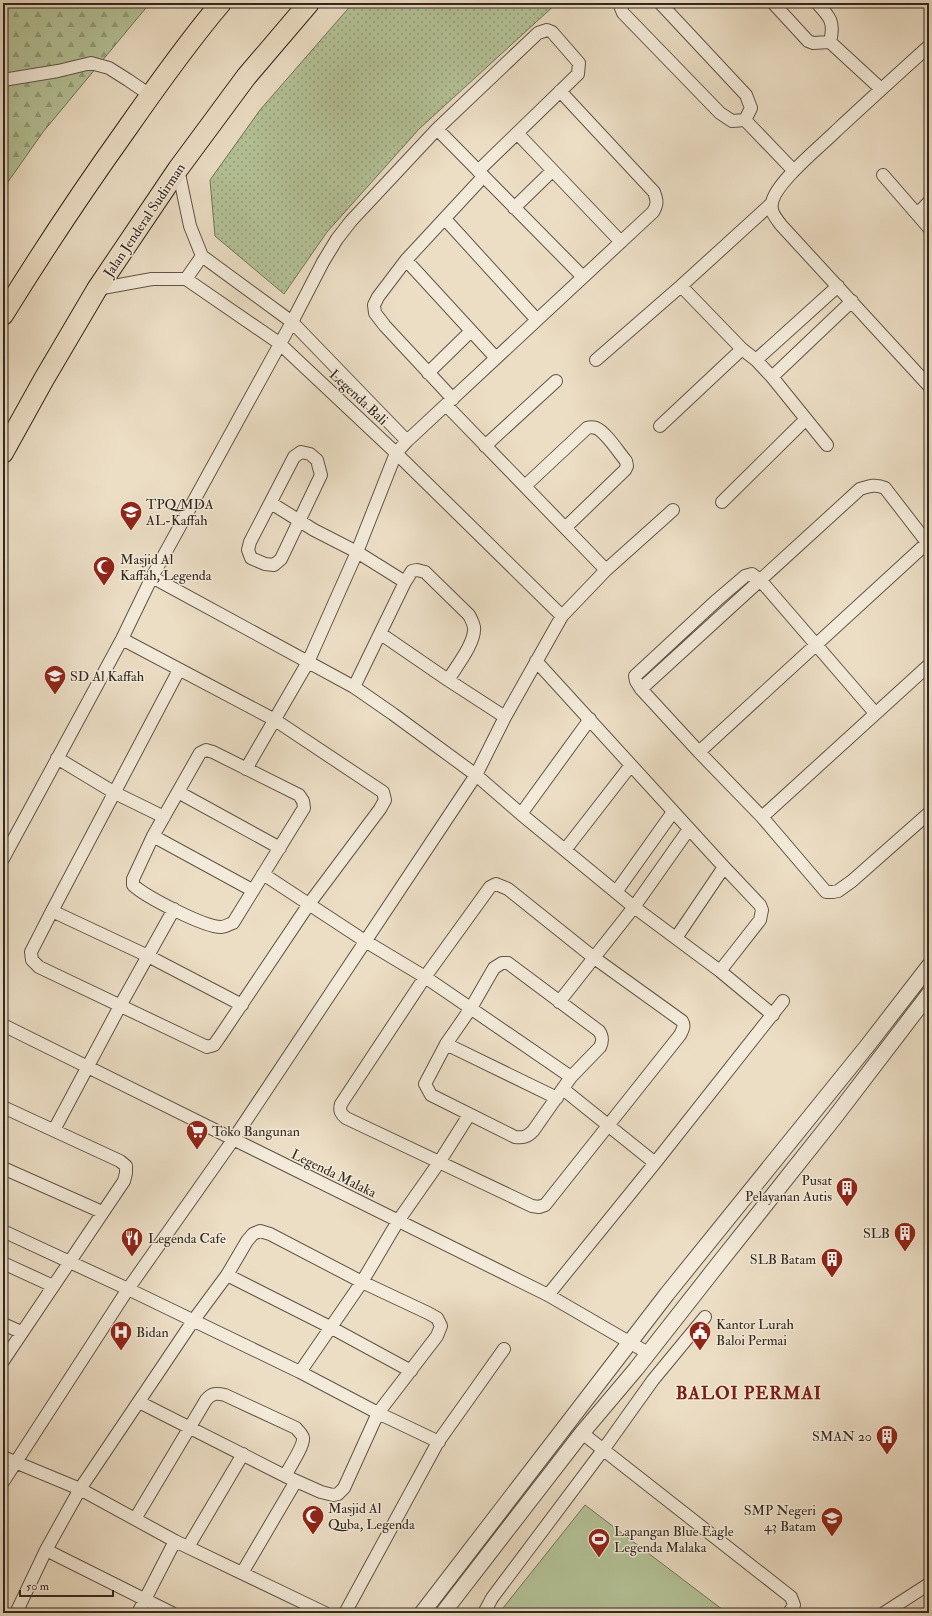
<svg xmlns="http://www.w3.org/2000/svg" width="932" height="1616" font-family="'IM FELL Double Pica',serif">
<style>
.grass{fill:url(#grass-dots);stroke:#73745b}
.forest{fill:url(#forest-firs);stroke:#73745b}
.park{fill:#b4c297;stroke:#73745b}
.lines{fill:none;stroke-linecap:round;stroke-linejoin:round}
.minor-casing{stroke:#605548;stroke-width:14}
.tertiary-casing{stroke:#605548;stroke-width:17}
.trunk-casing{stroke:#32271f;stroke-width:22}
.minor{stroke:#f3ead9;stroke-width:12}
.tertiary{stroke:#f3ead9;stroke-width:15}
.trunk{stroke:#ecdec5;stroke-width:20}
.labels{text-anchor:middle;stroke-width:3;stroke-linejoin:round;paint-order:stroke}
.street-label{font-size:14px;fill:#32271f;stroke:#f3ead9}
.poi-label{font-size:14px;fill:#32271f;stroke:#f3ead9;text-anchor:start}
.district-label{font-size:18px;font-weight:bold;letter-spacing:1px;fill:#7a1f14;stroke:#f3ead9}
</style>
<defs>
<pattern id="grass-dots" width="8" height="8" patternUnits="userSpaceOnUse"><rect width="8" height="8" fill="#b4c297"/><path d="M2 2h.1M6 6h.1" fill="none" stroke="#939e7b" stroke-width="1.8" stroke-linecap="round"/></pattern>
<pattern id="forest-firs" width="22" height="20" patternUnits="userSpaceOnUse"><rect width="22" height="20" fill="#b4c297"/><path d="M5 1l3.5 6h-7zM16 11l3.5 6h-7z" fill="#939e7b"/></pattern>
</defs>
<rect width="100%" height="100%" fill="#ecdec5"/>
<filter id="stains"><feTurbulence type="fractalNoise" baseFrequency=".005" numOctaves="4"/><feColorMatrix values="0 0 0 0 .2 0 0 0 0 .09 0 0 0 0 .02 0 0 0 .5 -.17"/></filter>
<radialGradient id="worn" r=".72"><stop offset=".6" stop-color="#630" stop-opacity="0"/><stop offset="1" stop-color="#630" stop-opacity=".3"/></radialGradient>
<!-- grass -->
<path class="grass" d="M353 3H557L419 129 327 232 284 294 215 236 210 180 260 110Z"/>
<!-- forest -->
<path class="forest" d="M3 3H150L43 132 3 189Z"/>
<!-- park -->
<path class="park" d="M585 1505 727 1613H499Z"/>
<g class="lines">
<!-- minor casing -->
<g class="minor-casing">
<path id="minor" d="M619 3 623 13 720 113 732 121 745 120 794 171
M660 3 746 95 751 108 745 120
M773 3 808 41 813 43 830 42 881 89
M817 3C830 17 835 22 830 42
M929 46C898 74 867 102 836 131 821 146 775 183 772 203 770 212 776 218 781 225L929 386
M3 80 58 71 91 63 109 68 128 80 150 95
M437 129 583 277
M517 133 621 242
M178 169 190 226 202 256 292 322 407 441
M883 175 929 228
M514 208 552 171
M917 214 929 202
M445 219 537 320
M406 260 496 358
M186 279 202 256
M681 286 742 349 756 360 772 377 827 445
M97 289 152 279H186L279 343 396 453 562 616
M596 360 681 286 771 204
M756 360 838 286
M428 373 471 331
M772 377 852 301
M453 399 385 326 375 313 374 305 378 297 406 260 483 177
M446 405 606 570
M660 426 742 349
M485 446 556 381
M301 452 310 454 317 460 321 475 281 559 274 565 265 564 251 558 248 550 250 542 294 457Z
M525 486 587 428C590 427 593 427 596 428 606 432 619 453 626 461L627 466 625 470 566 527
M722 502 806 419
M271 503 314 530 357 552 405 582
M152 577 354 687 393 714 476 775 521 814 634 907 720 971 773 1015
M381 634 448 680 505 717
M122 639 275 720 383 792 385 800 380 809 309 904 221 1035 214 1045 207 1047 39 967 32 960 31 952 52 911 179 670
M536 661 724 867 760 905 762 910 760 920 720 971
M354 687 405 582 412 571 417 570 425 572 469 615C471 619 473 622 474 627 476 642 456 667 448 680
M641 689 860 489C870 486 876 484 885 488L929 545
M875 713 761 581 752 574 745 576 717 600 635 676 636 681 641 689 699 752 762 817 826 892H833L838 891 852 881 929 813
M206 750 213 752 299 795 303 801 304 808 233 923C229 924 225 927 221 927 204 927 146 897 133 885V879L153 836 200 753Z
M699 752 927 543
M57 758 115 793 164 817
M246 769 308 662 357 552 396 453 407 441 653 212C658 204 657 200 654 192L560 91
M178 792 280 848
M521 814 590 719
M762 817 929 665
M153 836 252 890
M565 850 631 765
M3 859 122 639 152 577 292 322 323 262 337 239 351 221 437 129 538 33 547 30 552 32 579 63 578 74 478 171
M263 874 365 941 425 977 571 1077
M496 884 508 889 593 957 682 1021C685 1026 683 1029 680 1035L545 1205 539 1207 532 1206 346 1118C341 1114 339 1111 341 1104L425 977 490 887Z
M616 892 673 812
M52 911 148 956 242 1005
M676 938 724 867
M502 963H508L599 1031C603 1037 603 1041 600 1047L571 1077 533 1131C527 1137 523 1138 515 1137L431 1095 425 1084 446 1044 471 1008 494 968Z
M559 1002 634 907 689 829
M3 1025 548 1295 648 1353
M446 1044 557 1098
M563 1089 655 1163
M3 1107 120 1161 126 1166V1173L124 1181 3 1361
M54 1130 120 1006 174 909
M3 1168 102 1212
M3 1231 128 1289 300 1372 378 1413 439 1442
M3 1263 53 1286
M227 1275 330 1327 411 1371
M548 1295 655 1163 783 1001
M3 1324 21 1332
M300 1372 362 1282 398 1221 440 1161 469 1115
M582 1433 791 1597 794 1605 789 1613
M3 1457 80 1489 175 1541 325 1613
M3 1482 128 1289 233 1140 476 775 505 717 562 616 606 570 673 510
M135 1519 206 1400C212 1393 216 1393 225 1395L296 1428C298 1431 303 1435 303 1438 304 1446 289 1468 285 1476
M188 1547 243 1454
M46 1550 172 1613
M242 1573 296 1481
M16 1613 46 1550 80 1489 193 1321 227 1275 247 1241 253 1234 260 1231 270 1234 362 1282 428 1313 437 1318 441 1326 437 1336 378 1413 344 1488 338 1494 333 1495 321 1492 285 1476 139 1402
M138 1613 175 1541
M345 1613 438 1442 504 1349
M484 1613 492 1598 603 1450 653 1380 705 1317
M884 1613 929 1584"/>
</g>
<!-- tertiary casing -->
<g class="tertiary-casing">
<path id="tertiary" d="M422 1613 667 1294 868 1045 929 966
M443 1613 582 1433 636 1369 712 1272 835 1117 929 994"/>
</g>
<!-- trunk casing -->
<g class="trunk-casing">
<path id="trunk" d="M3 315C42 252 83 190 126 130 156 87 187 43 221 3
M3 453 44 379 97 289 178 169 246 77 309 3"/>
</g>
<!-- minor -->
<use href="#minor" class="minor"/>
<!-- tertiary -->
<use href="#tertiary" class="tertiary"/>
<!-- trunk -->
<use href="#trunk" class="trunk"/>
</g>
<!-- icons -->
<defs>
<g id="school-pin" transform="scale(1.15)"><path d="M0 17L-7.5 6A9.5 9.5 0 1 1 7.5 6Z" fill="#8f2418" stroke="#f3ead9"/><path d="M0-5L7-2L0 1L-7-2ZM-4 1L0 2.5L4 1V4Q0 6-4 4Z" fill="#fff"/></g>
<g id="mosque-pin" transform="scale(1.15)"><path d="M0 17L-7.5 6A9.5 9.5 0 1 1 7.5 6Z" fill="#8f2418" stroke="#f3ead9"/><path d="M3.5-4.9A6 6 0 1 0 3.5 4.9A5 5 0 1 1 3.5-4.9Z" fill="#fff"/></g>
<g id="supermarket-pin" transform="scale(1.15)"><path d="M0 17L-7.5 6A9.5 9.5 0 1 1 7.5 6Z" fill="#8f2418" stroke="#f3ead9"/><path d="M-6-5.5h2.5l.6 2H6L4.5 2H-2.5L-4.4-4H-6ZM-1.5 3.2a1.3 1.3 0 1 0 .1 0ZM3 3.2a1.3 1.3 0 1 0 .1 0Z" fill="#fff"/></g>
<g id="building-pin" transform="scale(1.15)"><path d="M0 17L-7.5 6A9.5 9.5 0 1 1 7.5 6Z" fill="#8f2418" stroke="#f3ead9"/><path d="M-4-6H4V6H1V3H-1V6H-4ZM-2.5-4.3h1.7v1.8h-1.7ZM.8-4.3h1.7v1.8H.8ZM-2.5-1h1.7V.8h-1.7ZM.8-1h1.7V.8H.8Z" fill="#fff"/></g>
<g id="restaurant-pin" transform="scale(1.15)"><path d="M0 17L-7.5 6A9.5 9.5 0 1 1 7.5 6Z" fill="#8f2418" stroke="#f3ead9"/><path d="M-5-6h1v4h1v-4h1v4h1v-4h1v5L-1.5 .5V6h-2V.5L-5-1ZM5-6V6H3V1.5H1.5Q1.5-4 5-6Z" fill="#fff"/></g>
<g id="hospital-pin" transform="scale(1.15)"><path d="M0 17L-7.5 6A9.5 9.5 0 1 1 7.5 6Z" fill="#8f2418" stroke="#f3ead9"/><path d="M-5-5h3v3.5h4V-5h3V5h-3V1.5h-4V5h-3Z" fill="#fff"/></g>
<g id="civic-pin" transform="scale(1.15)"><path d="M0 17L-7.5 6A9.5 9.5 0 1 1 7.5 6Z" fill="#8f2418" stroke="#f3ead9"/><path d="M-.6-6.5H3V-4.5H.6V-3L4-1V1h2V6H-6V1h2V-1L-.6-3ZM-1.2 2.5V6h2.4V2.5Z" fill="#fff"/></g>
<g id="stadium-pin" transform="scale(1.15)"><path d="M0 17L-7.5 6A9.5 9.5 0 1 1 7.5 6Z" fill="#8f2418" stroke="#f3ead9"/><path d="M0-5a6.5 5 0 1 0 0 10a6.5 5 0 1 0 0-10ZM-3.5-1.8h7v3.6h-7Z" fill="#fff"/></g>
</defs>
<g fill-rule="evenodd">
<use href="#school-pin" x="131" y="512"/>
<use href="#mosque-pin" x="104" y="567"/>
<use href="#school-pin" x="55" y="676"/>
<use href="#supermarket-pin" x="197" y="1131"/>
<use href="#building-pin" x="847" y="1188"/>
<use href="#building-pin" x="905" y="1233"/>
<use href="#restaurant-pin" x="132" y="1238"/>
<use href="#building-pin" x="832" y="1259"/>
<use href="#hospital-pin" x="121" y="1332"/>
<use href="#civic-pin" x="700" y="1332"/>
<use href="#building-pin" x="887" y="1436"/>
<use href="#mosque-pin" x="313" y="1516"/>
<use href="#school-pin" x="832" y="1518"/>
<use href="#stadium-pin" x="599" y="1539"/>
</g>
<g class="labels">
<!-- street labels -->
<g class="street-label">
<text transform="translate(144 220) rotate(-56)" y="5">Jalan Jenderal Sudirman</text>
<text transform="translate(359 397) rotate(43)" y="5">Legenda Bali</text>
<text transform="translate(334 1173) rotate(26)" y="5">Legenda Malaka</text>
</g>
<!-- poi labels -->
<g class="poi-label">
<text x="146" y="509">TPQ/MDA<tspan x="146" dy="16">AL-Kaffah</tspan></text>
<text x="120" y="564">Masjid Al<tspan x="120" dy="16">Kaffah, Legenda</tspan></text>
<text x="70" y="681">SD Al Kaffah</text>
<text x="212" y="1136">Toko Bangunan</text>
<text x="832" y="1185" text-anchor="end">Pusat<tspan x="832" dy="16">Pelayanan Autis</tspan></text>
<text x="890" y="1238" text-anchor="end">SLB</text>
<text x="148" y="1243">Legenda Cafe</text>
<text x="816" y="1264" text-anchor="end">SLB Batam</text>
<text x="716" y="1329">Kantor Lurah<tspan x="716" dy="16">Baloi Permai</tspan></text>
<text x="136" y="1337">Bidan</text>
<text x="872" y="1441" text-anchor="end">SMAN 20</text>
<text x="328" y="1513">Masjid Al<tspan x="328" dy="16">Quba, Legenda</tspan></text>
<text x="816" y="1515" text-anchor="end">SMP Negeri<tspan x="816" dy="16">43 Batam</tspan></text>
<text x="614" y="1536">Lapangan Blue Eagle<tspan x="614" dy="16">Legenda Malaka</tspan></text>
</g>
<!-- district labels -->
<g class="district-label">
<text x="749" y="1399">BALOI PERMAI</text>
</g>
</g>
<!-- margin -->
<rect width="932" height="1616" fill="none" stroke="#ecdec5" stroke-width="16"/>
<rect x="4" y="4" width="924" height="1608" fill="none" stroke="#32271f" stroke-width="2"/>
<rect x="8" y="8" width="916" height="1600" fill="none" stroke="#32271f"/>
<!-- scale -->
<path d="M20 1590v6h93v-6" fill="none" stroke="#32271f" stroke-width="2"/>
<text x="26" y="1590" font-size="12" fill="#32271f" stroke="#f3ead9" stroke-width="3" paint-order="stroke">50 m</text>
<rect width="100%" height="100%" filter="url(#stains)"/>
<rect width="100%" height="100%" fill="url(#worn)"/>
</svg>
